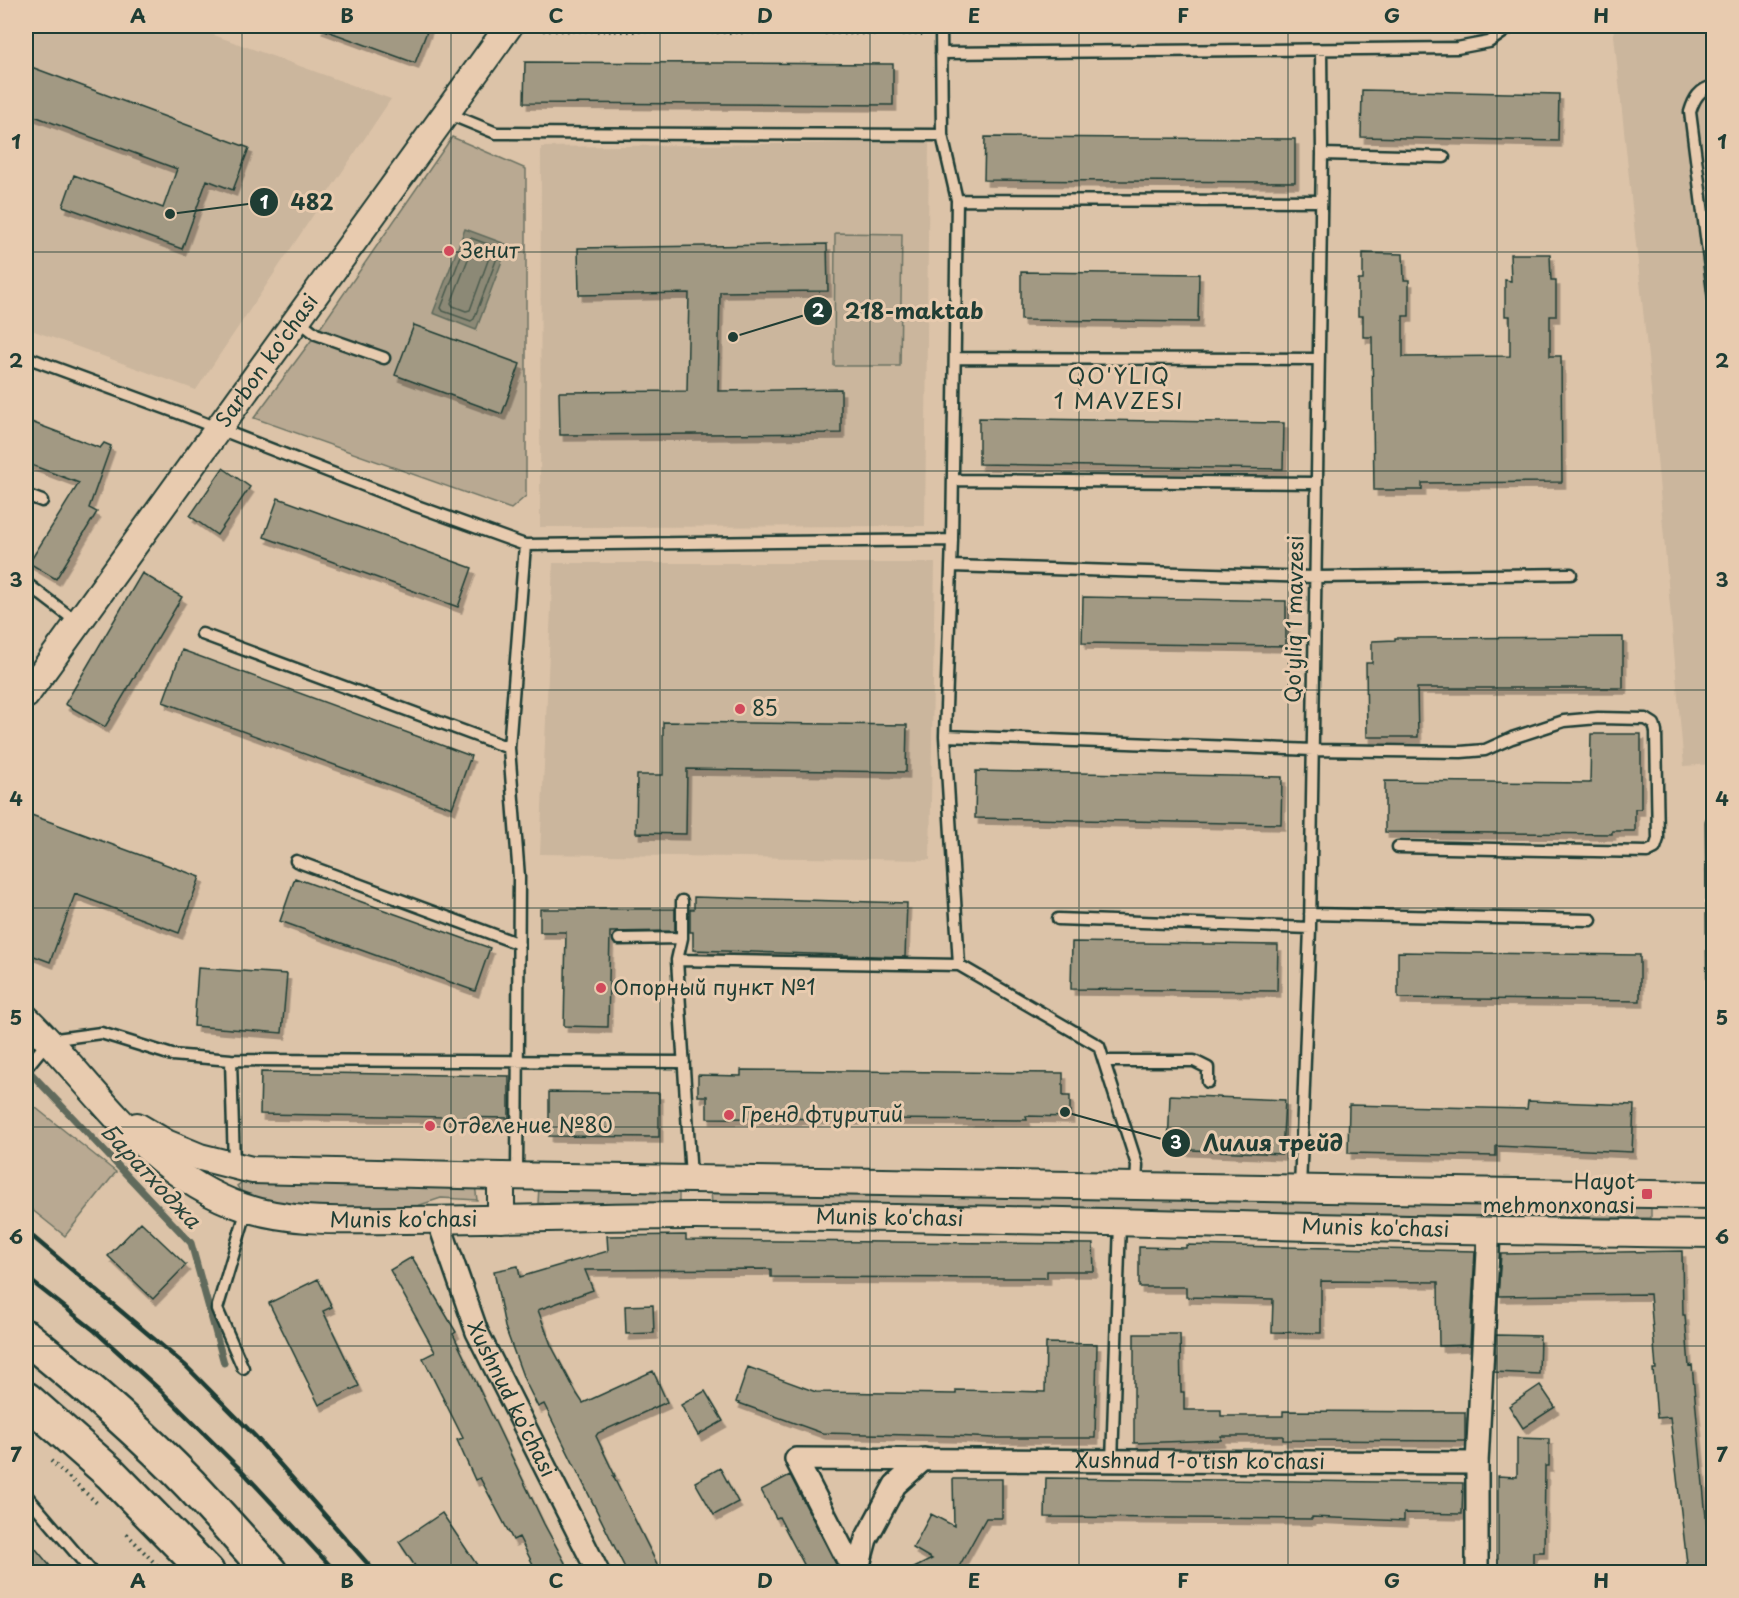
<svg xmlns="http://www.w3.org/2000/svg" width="1739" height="1598" font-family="'Playpen Sans',sans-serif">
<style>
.built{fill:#cbb69d}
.green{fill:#b9a992;stroke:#6c7363;stroke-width:1.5}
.water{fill:#8c8976;stroke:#606b5c;stroke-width:1.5}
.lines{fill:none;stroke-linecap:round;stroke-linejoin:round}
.shore{stroke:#4b5b4e;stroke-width:1.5}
.stream{stroke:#606b5c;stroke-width:7}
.building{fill:#a29983;stroke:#1f3d34;stroke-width:1.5;filter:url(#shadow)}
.service-casing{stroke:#1f3d34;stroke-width:15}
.minor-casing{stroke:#1f3d34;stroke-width:26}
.tertiary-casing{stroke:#1f3d34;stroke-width:30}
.trunk-casing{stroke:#1f3d34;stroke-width:38}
.path{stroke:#1f3d34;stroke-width:4;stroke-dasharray:1.5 4.5;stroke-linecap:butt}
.service{stroke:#e8cbaf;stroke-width:10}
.minor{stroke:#e8cbaf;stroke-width:21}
.tertiary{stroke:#e8cbaf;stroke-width:26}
.trunk{stroke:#e8cbaf;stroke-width:33}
.rail{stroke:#1f3d34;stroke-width:4.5}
.grid{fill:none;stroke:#1f3d34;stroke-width:1.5;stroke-opacity:0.55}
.poi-dot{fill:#d1495b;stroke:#e8cbaf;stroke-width:2}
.labels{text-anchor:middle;stroke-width:6;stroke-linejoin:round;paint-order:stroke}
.poi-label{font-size:21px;fill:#1f3d34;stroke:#e8cbaf;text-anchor:start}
.street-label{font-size:21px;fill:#1f3d34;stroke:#e8cbaf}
.neighbourhood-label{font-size:22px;letter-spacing:1.5px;fill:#1f3d34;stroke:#e8cbaf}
.water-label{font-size:22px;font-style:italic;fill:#2a453b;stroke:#e8cbaf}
.leader{fill:none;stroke:#1f3d34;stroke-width:2}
.callout-dot{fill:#1f3d34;stroke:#e8cbaf;stroke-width:2}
.mark-label{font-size:18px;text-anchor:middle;font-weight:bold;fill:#fff}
.callout-label{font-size:22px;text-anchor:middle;font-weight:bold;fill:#1f3d34;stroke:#e8cbaf;stroke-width:6;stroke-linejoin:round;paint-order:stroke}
.neatline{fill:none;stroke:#1f3d34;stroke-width:2}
.grid-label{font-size:20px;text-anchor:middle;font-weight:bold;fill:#1f3d34}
</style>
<defs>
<filter id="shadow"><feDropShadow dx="3.5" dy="6" stdDeviation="0" flood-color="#0004"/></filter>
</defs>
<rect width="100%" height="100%" fill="#dcc3a8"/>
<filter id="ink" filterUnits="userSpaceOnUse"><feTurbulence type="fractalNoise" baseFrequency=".0167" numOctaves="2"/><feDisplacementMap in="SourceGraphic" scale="12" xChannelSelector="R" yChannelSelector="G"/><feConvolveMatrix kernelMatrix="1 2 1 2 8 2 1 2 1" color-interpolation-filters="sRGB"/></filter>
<g filter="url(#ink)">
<!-- built -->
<path class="built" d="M26 26H189L391 99 196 390 26 328Z
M1613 26H1713V764L1684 766 1649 367Z
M929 142 925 526 540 527 541 147Z
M553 563H935L930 860 540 854Z"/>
<!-- green -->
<path class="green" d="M452 137 526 169V496L511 509 254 418 316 334Z
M835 233 902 234 900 366H834Z
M26 1100 116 1172 65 1236 26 1205Z
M246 1179 475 1185 477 1200 441 1198 411 1208 285 1206 243 1195 237 1186Z
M539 1187 679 1189V1205L538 1203Z
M711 1190 1651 1205V1218L712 1205Z"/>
<!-- water -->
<path class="water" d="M465 229 508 245 476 330 433 313Z"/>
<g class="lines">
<!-- shore -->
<path class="shore" d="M471 238 498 248 500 250 474 319 471 321 443 311 441 308 467 240Z
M475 247 488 252 490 255 470 310 466 311 453 306 451 303 472 249Z"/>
<!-- stream -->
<path class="stream" d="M26 1068 191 1243 224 1363"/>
</g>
<!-- building -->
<path class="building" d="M319 26H429L415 63 319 28Z
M525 62 893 64V105L524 103Z
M26 65 249 148 233 190 207 180 182 249 63 206 74 175 163 208 177 169 26 113Z
M1362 90 1559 94 1558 141 1361 137Z
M985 137 1295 139V182L984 180Z
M827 244 828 291 720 292 718 391 841 389V433L560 435 559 392 687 391 689 293 579 295 578 248Z
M1363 253 1403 254 1404 280H1409V316H1403V357L1510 356V316H1505V280L1511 281 1510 254H1550L1551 280H1556V316H1550V356H1561L1562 482 1422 483V490H1374L1372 337H1363V316H1358V280H1363Z
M1021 272 1199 274 1198 322 1021 320Z
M414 325 520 364 502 414 395 375Z
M979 418 1284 423 1283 469 979 464Z
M26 420 100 448 104 443 111 446 89 508 97 512 56 579 29 563 79 483 26 463Z
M223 468 250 487 217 535 190 516Z
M278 498 472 568 458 607 264 537Z
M142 573 182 597 105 727 65 704Z
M1083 597 1286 601V646L1082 643Z
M1623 637V688H1417L1418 737H1367L1366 663H1372V641L1395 640V638Z
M182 650 471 756 452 808 163 702Z
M663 722 907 725 906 772 687 769 686 834 636 833 637 775H663Z
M1591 734H1641V809H1635V831H1612V834L1385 832V781L1590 783Z
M976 771 1282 777 1281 824 975 818Z
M26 813 200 877 179 933 75 894 50 962 26 953Z
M295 878 490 948 475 991 280 921Z
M694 897 907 903 905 957 693 950V932H690V909H694Z
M540 909H675V931L610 932 608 1027 564 1026 566 932H540Z
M1072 942 1278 945 1277 991 1071 989Z
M1398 952 1640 955V1001L1398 998Z
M198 968 287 974 282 1033 194 1026Z
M741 1070 1063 1073V1096H1070V1117L1026 1116 1027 1120 707 1118V1096H698V1075L741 1076Z
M261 1072 509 1076V1118L260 1114Z
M549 1092 659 1093V1137L549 1136Z
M1170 1095 1285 1100 1282 1154 1168 1149Z
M1528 1101 1634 1105 1632 1152 1496 1146V1156L1348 1153 1349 1105 1527 1109Z
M141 1222 186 1265 153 1299 108 1256Z
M686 1235V1240L1093 1244 1094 1271H1047V1278H1002L771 1277V1269L585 1270 593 1290 538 1310 551 1345 577 1394 583 1403 653 1371 667 1402 598 1433 596 1436 615 1476H613L661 1572H627L544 1404 538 1407 524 1379 505 1327 494 1271 518 1266 520 1277 608 1251 607 1236Z
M1186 1245 1475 1251 1470 1345 1439 1346 1438 1282 1321 1281V1333L1272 1332 1273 1299 1186 1297V1287H1139V1247L1186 1248Z
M1682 1251 1683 1315H1685L1689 1366 1692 1365 1711 1572H1688L1670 1417 1657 1418 1653 1369H1656L1650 1294 1498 1296 1501 1254Z
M412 1257 456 1332 453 1334 544 1524 570 1572H537L519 1537 513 1540 480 1478 475 1480 457 1440 463 1438 423 1358 435 1352 390 1270Z
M318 1279 332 1307 323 1311 359 1386 319 1405 269 1303Z
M653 1305 654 1333 626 1334 625 1306Z
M1134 1334H1180L1181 1392H1184V1410H1221V1416H1283V1411L1465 1412V1441L1283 1440V1436H1221V1440L1134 1443Z
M1496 1335 1540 1336 1539 1374 1494 1372Z
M1046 1343 1097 1344 1095 1438H993L954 1436 822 1433 736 1402 748 1367 816 1392 956 1394V1390L1045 1392Z
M1540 1385 1555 1407 1523 1428 1509 1406Z
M705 1391 723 1421 698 1435 681 1405Z
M1517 1438 1549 1439V1466H1545L1544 1552H1533V1572H1498V1476L1517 1477Z
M720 1468 738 1502 714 1515 695 1482Z
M790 1475 840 1572H808L779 1517 776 1518 761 1490Z
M1046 1478 1463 1483 1462 1514 1404 1513V1521L1312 1517V1519L1045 1517Z
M953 1479H1002V1518H986L956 1572H906L932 1559 913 1548 931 1514 954 1526Z
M442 1513 477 1565 465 1572H419L399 1542Z
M26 1537 55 1572H26Z"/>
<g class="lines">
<!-- service casing -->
<g class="service-casing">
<path id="service" d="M941 26 942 135 957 200 952 540 945 736 959 965
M941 53 1457 48 1489 42 1512 26
M1714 86C1699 89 1694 99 1690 112L1714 299
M447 113 496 133 942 135
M1322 154 1444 157
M957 200 1321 201
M298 320 316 334 384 358
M26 357 181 414 414 505 525 545 952 540
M955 358 1318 359
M953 480 1317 483
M26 495 42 501
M951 566 1315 577 1571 574
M26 583 77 622
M202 634 509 748
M945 736 1313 750 1461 752 1485 750 1512 738 1564 721 1598 718 1646 719 1654 724 1656 732 1658 839 1655 848 1647 852 1398 847
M1714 821 1712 822 1714 1034
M296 861 519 944
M1310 914 1591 920
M1058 919 1310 928
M619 939 682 938
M677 960 682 938V901
M231 1060 234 1165
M1104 1061H1194L1208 1068V1082
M26 1068 49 1040 101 1033 172 1055 231 1060 684 1062
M517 1175 519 877 509 748 525 545
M691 1177 677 960 959 965 1099 1046 1137 1165 1136 1185
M1300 1189 1310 928 1322 154 1321 50
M243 1368 217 1309 247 1209
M1112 1462 1120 1223
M26 1495 92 1572"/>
</g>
<!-- minor casing -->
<g class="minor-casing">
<g id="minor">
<path id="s1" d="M438 1220 477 1332 598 1572"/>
<path id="s2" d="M854 1572 796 1459 1477 1463"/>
<path d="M857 1572 866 1539 895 1485 924 1459"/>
<path d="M1477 1572V1463L1489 1232"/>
</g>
</g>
<!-- tertiary casing -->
<g class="tertiary-casing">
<g id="tertiary">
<path id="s3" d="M26 695 509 26"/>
<path id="s4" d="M26 1018C95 1085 147 1175 243 1207 294 1224 349 1220 402 1220 499 1220 597 1216 694 1216 1034 1217 1374 1231 1714 1234"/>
<path d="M137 1126 166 1143 200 1157 252 1170 501 1176 1714 1195"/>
<path d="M501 1219V1176"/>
</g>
</g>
<!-- trunk casing -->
<g class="trunk-casing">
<path id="trunk" d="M26 1337C83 1383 139 1431 190 1484 217 1513 244 1543 270 1572
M26 1399 110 1473 207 1572"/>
</g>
<!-- path -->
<path class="path" d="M531 30 925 34
M26 1439 34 1446
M51 1461 99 1505
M127 1534 163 1572"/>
<!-- service -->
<use href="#service" class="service"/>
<!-- minor -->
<use href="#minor" class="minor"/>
<!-- tertiary -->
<use href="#tertiary" class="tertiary"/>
<!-- trunk -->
<use href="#trunk" class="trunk"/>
<!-- rail -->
<path class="rail" d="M26 1231 186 1366 255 1436 375 1572
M26 1277 95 1331 161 1391 243 1472 336 1572"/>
</g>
</g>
<!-- grid -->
<path class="grid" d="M242 26V1572M451 26V1572M660 26V1572M870 26V1572M1079 26V1572M1288 26V1572M1497 26V1572M26 252H1714M26 471H1714M26 690H1714M26 908H1714M26 1127H1714M26 1346H1714"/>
<!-- markers -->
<g class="poi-dot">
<circle cx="449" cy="251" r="6"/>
<circle cx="740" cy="709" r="6"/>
<circle cx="601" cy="988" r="6"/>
<circle cx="729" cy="1115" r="6"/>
<circle cx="430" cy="1126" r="6"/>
<rect x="1641" y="1188" width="12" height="12" rx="3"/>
</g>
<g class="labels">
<!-- poi labels -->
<g class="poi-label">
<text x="461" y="258">Зенит</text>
<text x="752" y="716">85</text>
<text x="613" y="995">Опорный пункт №1</text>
<text x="741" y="1122">Гренд фтуритий</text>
<text x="442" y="1133">Отделение №80</text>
<text x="1635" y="1189" text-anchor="end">Hayot<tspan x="1635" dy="24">mehmonxonasi</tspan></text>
</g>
<!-- street labels -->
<g class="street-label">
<text dy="7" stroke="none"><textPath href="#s3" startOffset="412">Sarbon ko'chasi</textPath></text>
<text transform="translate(1295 619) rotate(-89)" y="7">Qo'yliq 1 mavzesi</text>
<text dy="7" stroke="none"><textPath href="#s4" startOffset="453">Munis ko'chasi</textPath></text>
<text dy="7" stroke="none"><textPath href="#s4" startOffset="939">Munis ko'chasi</textPath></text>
<text dy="7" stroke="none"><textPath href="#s4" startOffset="1425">Munis ko'chasi</textPath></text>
<text dy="7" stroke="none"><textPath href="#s1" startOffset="194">Xushnud ko'chasi</textPath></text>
<text dy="7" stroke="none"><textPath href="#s2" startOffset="531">Xushnud 1-o'tish ko'chasi</textPath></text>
</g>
<!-- neighbourhood labels -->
<g class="neighbourhood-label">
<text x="1119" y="384">QO'YLIQ<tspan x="1119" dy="25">1 MAVZESI</tspan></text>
</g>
<!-- water labels -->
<g class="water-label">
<text transform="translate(151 1176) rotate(47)" y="8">Баратходжа</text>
</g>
</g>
<!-- callouts -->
<path class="leader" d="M170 214L264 202M733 337L818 311M1065 1112L1176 1143"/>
<g class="callout-dot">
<circle cx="170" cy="214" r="6"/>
<circle cx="733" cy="337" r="6"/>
<circle cx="1065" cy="1112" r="6"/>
<circle cx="264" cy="202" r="15"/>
<circle cx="818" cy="311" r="15"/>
<circle cx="1176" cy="1143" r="15"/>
</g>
<g class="mark-label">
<text x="264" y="209">1</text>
<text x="818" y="317">2</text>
<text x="1176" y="1149">3</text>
</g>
<g class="callout-label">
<text x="312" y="210">482</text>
<text x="914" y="319">218-maktab</text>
<text x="1273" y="1151">Лилия трейд</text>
</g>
<!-- margin -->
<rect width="1739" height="1598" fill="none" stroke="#e8cbaf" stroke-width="66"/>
<rect x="33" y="33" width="1673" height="1532" class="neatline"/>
<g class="grid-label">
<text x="138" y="23">A</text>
<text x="347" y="23">B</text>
<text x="556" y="23">C</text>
<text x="765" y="23">D</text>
<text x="974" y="23">E</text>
<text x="1183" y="23">F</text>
<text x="1392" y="23">G</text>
<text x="1601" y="23">H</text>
<text x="16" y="149">1</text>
<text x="1722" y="149">1</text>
<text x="16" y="368">2</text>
<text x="1722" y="368">2</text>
<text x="16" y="587">3</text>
<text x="1722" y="587">3</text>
<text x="16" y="806">4</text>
<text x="1722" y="806">4</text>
<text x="16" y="1025">5</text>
<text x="1722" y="1025">5</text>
<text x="16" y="1244">6</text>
<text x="1722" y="1244">6</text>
<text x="16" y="1462">7</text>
<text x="1722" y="1462">7</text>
<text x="138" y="1588">A</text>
<text x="347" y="1588">B</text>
<text x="556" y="1588">C</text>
<text x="765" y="1588">D</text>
<text x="974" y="1588">E</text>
<text x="1183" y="1588">F</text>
<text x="1392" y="1588">G</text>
<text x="1601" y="1588">H</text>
</g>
</svg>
